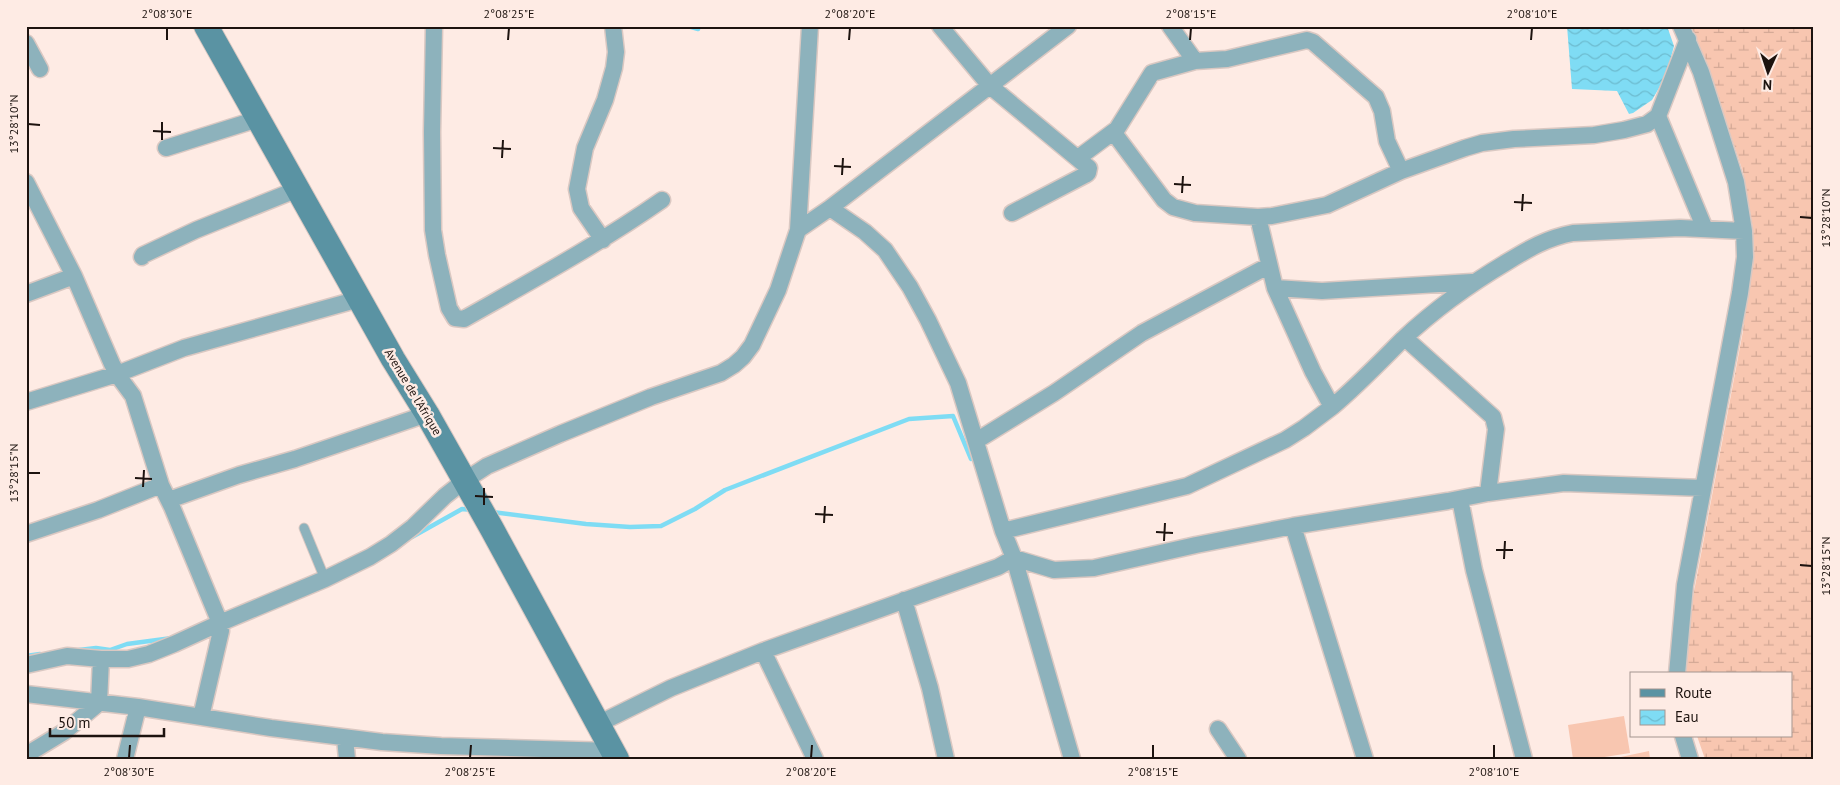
<svg xmlns="http://www.w3.org/2000/svg" width="1840" height="785" font-family="'PT Sans',sans-serif">
<style>
.green{fill:#f8c6b0}
.wetland{fill:url(#wetland-marsh)}
.water{fill:url(#water-waves)}
.lines{fill:none;stroke-linecap:round;stroke-linejoin:round}
.stream{stroke:#7fdcf4;stroke-width:4.5}
.lane-casing{stroke:#dac8c2;stroke-width:11}
.street-casing{stroke:#dac8c2;stroke-width:19}
.secondary-casing{stroke:#dac8c2;stroke-width:26}
.lane{stroke:#8db2bc;stroke-width:9}
.street{stroke:#8db2bc;stroke-width:16}
.secondary{stroke:#5a93a3;stroke-width:24}
.ticks{fill:none;stroke:#1d130f;stroke-width:2}
.labels{text-anchor:middle;stroke-width:5;stroke-linejoin:round;paint-order:stroke}
.street-label{font-size:12px;fill:#1d130f;stroke:#feebe4}
.neatline{fill:none;stroke:#1d130f;stroke-width:2}
.ticks-label{font-size:12px;text-anchor:middle;fill:#1d130f}
</style>
<defs>
<pattern id="wetland-marsh" width="20" height="14" patternUnits="userSpaceOnUse" patternTransform="scale(1.25)"><rect width="20" height="14" fill="#f8c6b0"/><path d="M1 5h8M5 5V1M11 12h8M15 12V8" fill="none" stroke="#d4a996"/></pattern>
<pattern id="water-waves" width="16" height="10" patternUnits="userSpaceOnUse" patternTransform="scale(1.25)"><rect width="16" height="10" fill="#7fdcf4"/><path d="M0 5q4-4 8 0t8 0" fill="none" stroke="#6dbcd0"/></pattern>
</defs>
<rect width="100%" height="100%" fill="#feebe4"/>
<!-- green -->
<path class="green" d="M1624 716 1630 753 1592 759H1573L1568 725Z
M1649 751 1650 759H1616V758Z"/>
<!-- wetland -->
<path class="wetland" d="M1690 26H1814V759H1705L1697 736H1791V674H1684L1686 634 1743 331 1753 229 1743 172 1710 74 1694 43Z"/>
<!-- water -->
<path class="water" d="M1567 26H1667L1674 46 1666 76 1652 100 1633 113 1629 114 1617 91 1572 89Z"/>
<g class="lines">
<!-- stream -->
<path class="stream" d="M688 26 698 29
M619 27 656 26
M492 512 586 524 630 527 661 526 695 509 725 490 909 419 953 416 971 459
M412 537 462 509 472 510
M79 650 96 648 110 650 127 644 172 638
M26 656 40 654"/>
<!-- lane casing -->
<g class="lane-casing">
<path id="lane" d="M304 528 325 579"/>
</g>
<!-- street casing -->
<g class="street-casing">
<path id="street" d="M434 26 432 132 433 230 437 255 449 308 455 318 464 319C531 281 599 244 662 200
M940 26 990 86 1089 168 1088 173 1085 175 1012 213
M26 43 40 69
M1195 61 1227 59 1307 40 1313 42 1376 97 1382 111 1387 141 1401 171
M1658 116 1705 229
M1114 133 1164 200 1173 207 1195 213 1258 217 1272 216 1327 205 1401 171 1465 148 1482 143 1514 139 1594 135 1624 130 1647 124 1658 116 1688 39
M166 148 258 119
M1078 158 1117 129 1152 73 1195 61 1170 26
M26 182 74 276 112 364 119 377 133 396 161 485 172 507 220 623 221 631 201 717
M830 208 865 232 885 250 910 287 928 320 958 383 1003 531 1014 558 1072 759
M798 230 830 208 1068 26
M603 240 581 208 577 189 585 148 605 100 614 68 616 52 613 26
M142 257 143 255 196 230 298 189
M1275 288 1322 291 1472 282
M26 294 74 276
M26 402 117 374 184 348 359 299
M1332 407C1357 386 1380 362 1403 339 1435 309 1470 284 1507 262 1530 248 1547 238 1573 233L1680 228 1744 231
M976 441 1054 393 1142 333 1268 266
M1488 493 1564 483 1703 488
M1460 499 1474 570 1524 759
M169 500 239 475 295 459 427 414
M1293 526 1365 759
M1003 531 1187 486 1285 440 1304 428 1332 407 1313 372 1275 288 1258 217
M26 534 98 510 161 485
M904 600 930 688 946 759
M763 651 815 759
M26 665 67 656 101 659H128L149 654 174 644 220 623 325 579 370 557 391 544 413 527 445 496 464 481 487 466 560 434 651 397 721 373 734 365 743 357 752 345 778 290 798 230 810 26
M1677 674 1685 585 1740 293 1745 257 1744 231 1736 182 1701 72 1681 26
M26 694 138 707 271 728 382 742 441 746 613 751
M598 724 671 688 763 651 998 567 1014 558 1054 570 1094 568 1196 545 1293 526 1448 501 1488 493 1496 429 1493 417 1405 338
M1218 729 1238 759
M1683 736 1690 759
M345 738 347 759
M26 755 64 732 99 703 101 659
M125 759 138 707"/>
</g>
<!-- secondary casing -->
<g class="secondary-casing">
<path id="secondary" d="M206 26 393 359 427 414 492 529 617 759"/>
</g>
<!-- lane -->
<use href="#lane" class="lane"/>
<!-- street -->
<use href="#street" class="street"/>
<!-- secondary -->
<use href="#secondary" class="secondary"/>
</g>
<!-- ticks -->
<path class="ticks" d="M167 40V28M508 40 509 28M849 40 850 28M1190 40 1191 28M1531 40 1532 28M28 124 40 125M153 131 171 132M162 140V122M493 148 511 149M502 158 503 140M834 166 851 167M842 175 843 158M1174 184 1191 185M1182 193 1183 176M1514 202 1532 203M1522 211 1523 194M1800 217 1812 218M28 473H40M135 478 152 479M143 487 144 470M475 496 493 497M484 505V488M815 514 833 515M824 523 825 506M1156 532 1173 533M1164 541 1165 523M1496 550H1513M1504 559 1505 541M1800 565 1812 566M129 758 130 745M470 758 471 745M811 758 812 745M1153 758V745M1494 758V745"/>
<g class="labels">
<!-- street labels -->
<g class="street-label">
<text transform="translate(413 392) rotate(59)" y="4">Avenue de l'Afrique</text>
</g>
</g>
<!-- border -->
<rect width="1840" height="785" fill="none" stroke="#feebe4" stroke-width="55"/>
<!-- legend -->
<rect x="1630" y="672" width="162" height="65" fill="#feebe4" stroke="#a4958f"/>
<rect x="1640" y="689" width="25" height="8" fill="#5a93a3" stroke="#a4958f"/>
<text x="1675" y="698" font-size="15" fill="#1d130f">Route</text>
<rect x="1640" y="710" width="25" height="15" fill="url(#water-waves)" stroke="#a4958f"/>
<text x="1675" y="722" font-size="15" fill="#1d130f">Eau</text>
<!-- north arrow -->
<g transform="translate(1768 72) rotate(183)" stroke="#feebe4" stroke-width="4" paint-order="stroke">
<path d="M0-4L9 19L0 12L-9 19Z" fill="#1d130f"/>
<text y="-8" font-size="14" font-weight="bold" text-anchor="middle" fill="#1d130f">N</text>
</g>
<!-- scale -->
<path d="M50 728v8h114v-8" fill="none" stroke="#1d130f" stroke-width="2.5"/>
<text x="58" y="728" font-size="15" fill="#1d130f" stroke="#feebe4" stroke-width="4" paint-order="stroke">50 m</text>
<rect x="28" y="28" width="1784" height="730" class="neatline"/>
<g class="ticks-label">
<text x="167" y="18">2°08'30"E</text>
<text x="509" y="18">2°08'25"E</text>
<text x="850" y="18">2°08'20"E</text>
<text x="1191" y="18">2°08'15"E</text>
<text x="1532" y="18">2°08'10"E</text>
<text transform="translate(14 124) rotate(-90)" y="4">13°28'10"N</text>
<text transform="translate(1826 218) rotate(-90)" y="4">13°28'10"N</text>
<text transform="translate(14 473) rotate(-90)" y="4">13°28'15"N</text>
<text transform="translate(1826 566) rotate(-90)" y="4">13°28'15"N</text>
<text x="129" y="776">2°08'30"E</text>
<text x="470" y="776">2°08'25"E</text>
<text x="811" y="776">2°08'20"E</text>
<text x="1153" y="776">2°08'15"E</text>
<text x="1494" y="776">2°08'10"E</text>
</g>
</svg>
